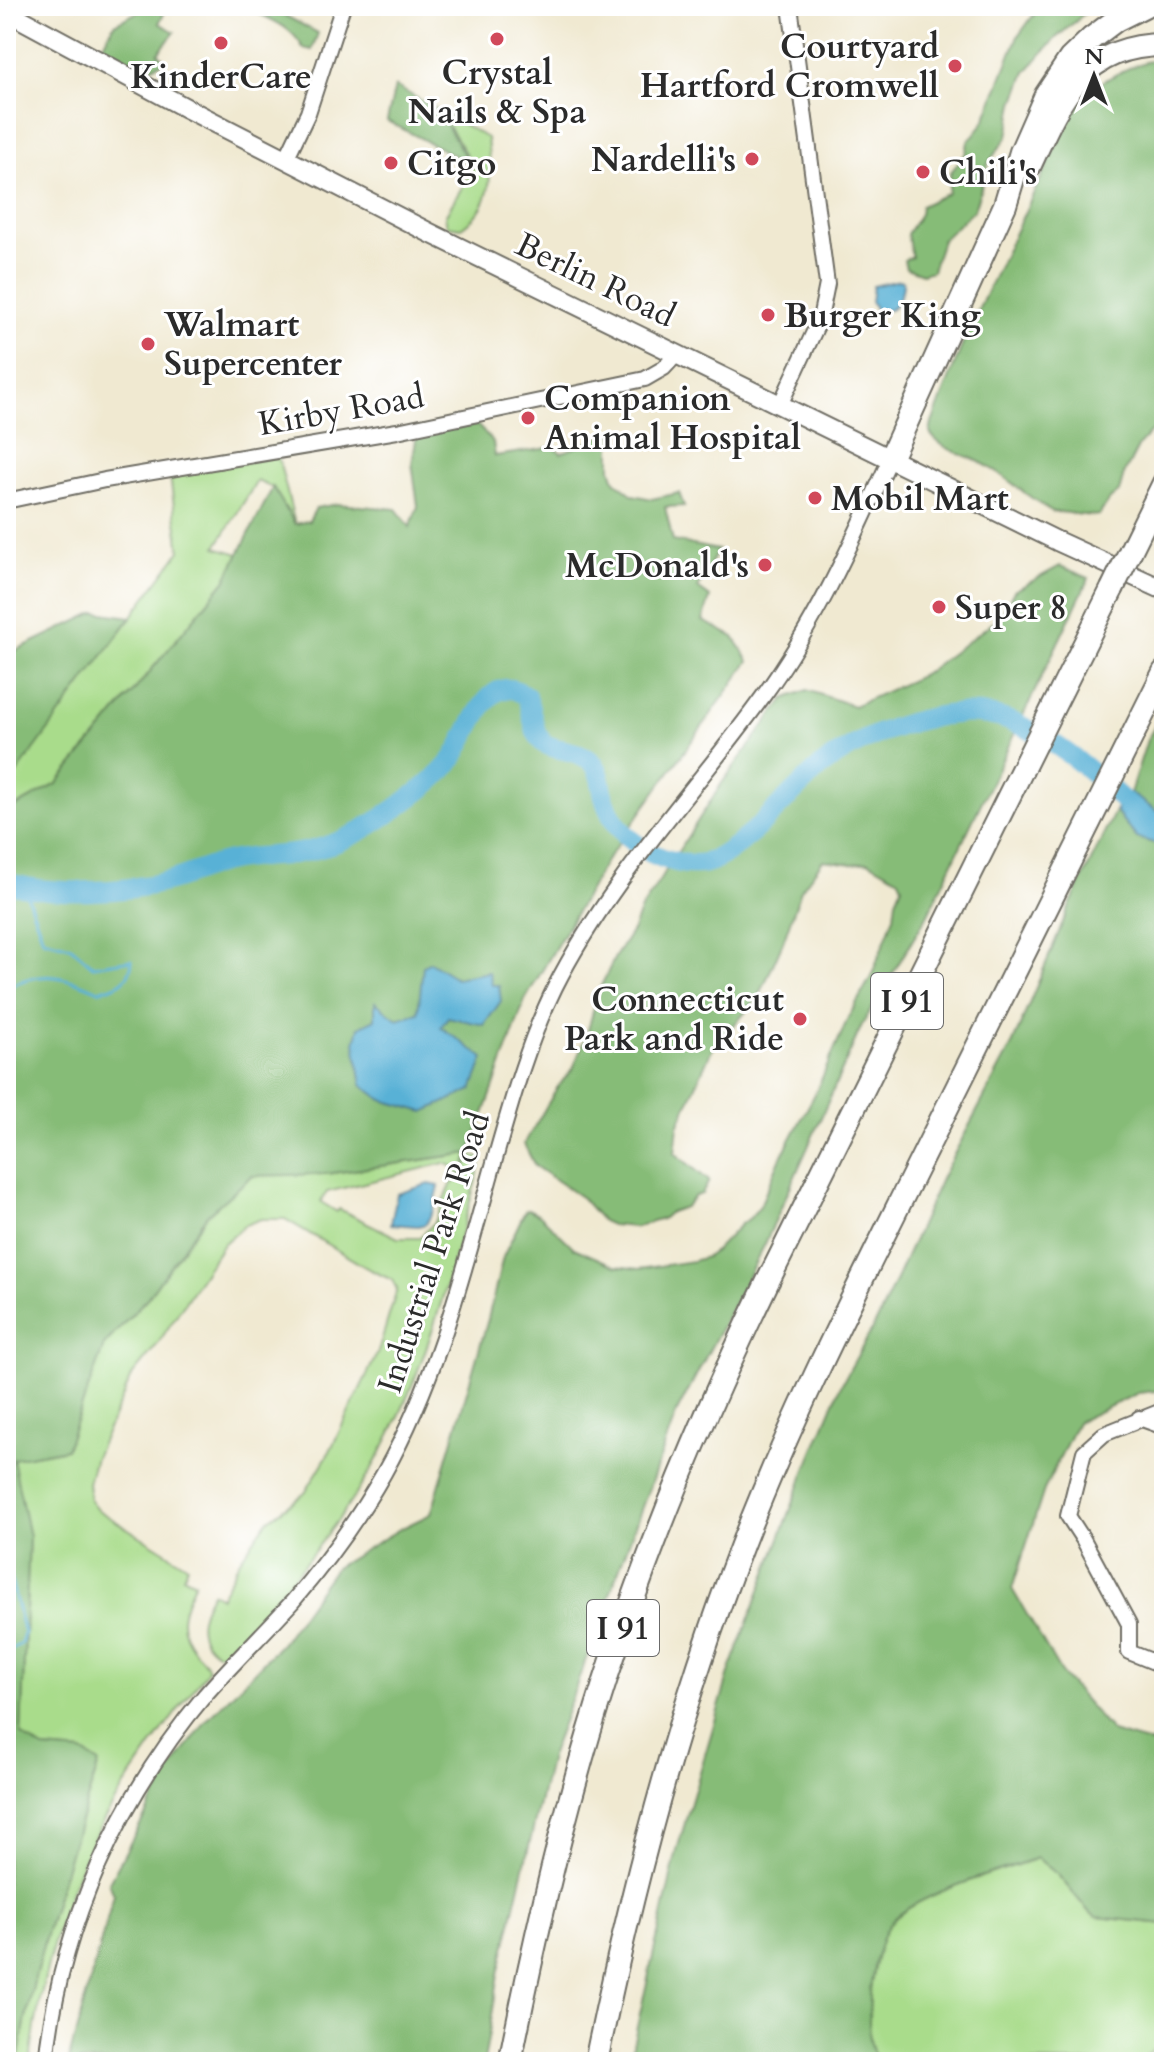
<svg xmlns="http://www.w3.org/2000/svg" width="1170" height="2068" font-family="Cardo,serif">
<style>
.green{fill:#a9dc8b;stroke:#6a845b;stroke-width:2}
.forest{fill:#86bc77;stroke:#587451;stroke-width:2}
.water{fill:#59b1d6;stroke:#426e80;stroke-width:2}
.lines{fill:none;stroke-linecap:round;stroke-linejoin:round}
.stream{stroke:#59b1d6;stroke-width:3}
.river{stroke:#59b1d6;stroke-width:20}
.minor-casing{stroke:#706e65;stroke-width:18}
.major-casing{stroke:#706e65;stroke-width:22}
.highway-casing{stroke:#706e65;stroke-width:26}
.minor{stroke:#fff;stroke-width:14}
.major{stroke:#fff;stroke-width:18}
.highway{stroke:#fff;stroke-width:22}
.highway-bridge-casing{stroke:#706e65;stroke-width:26;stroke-linecap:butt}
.highway-bridge{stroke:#fff;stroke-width:22}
.poi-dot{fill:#d1495b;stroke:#fff;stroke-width:3}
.labels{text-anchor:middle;stroke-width:6;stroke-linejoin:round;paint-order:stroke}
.shield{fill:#fff;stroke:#6b6b6b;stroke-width:2}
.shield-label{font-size:32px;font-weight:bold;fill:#2b2b2b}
.poi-label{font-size:34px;font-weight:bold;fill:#2b2b2b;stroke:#fff;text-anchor:start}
.street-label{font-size:34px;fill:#2b2b2b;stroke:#fff}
</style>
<rect width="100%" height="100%" fill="#fff"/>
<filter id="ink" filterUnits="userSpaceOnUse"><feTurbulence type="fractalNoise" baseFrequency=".0125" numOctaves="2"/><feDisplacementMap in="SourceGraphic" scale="16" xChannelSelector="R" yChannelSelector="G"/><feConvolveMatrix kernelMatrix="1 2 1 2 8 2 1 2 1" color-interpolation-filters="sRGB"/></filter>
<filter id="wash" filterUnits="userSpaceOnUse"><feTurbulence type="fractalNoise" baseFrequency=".006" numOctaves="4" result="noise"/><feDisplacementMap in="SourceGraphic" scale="32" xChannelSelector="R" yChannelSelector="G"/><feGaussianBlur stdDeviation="1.8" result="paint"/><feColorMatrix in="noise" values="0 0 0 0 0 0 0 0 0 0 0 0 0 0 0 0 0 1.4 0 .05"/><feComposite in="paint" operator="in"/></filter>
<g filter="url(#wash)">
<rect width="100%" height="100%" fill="#f0e9d1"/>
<!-- green -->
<path class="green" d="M438 110 487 138C491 176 496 204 461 228L447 226 445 216 474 167Z
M278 456 295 524 273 488 257 481 216 547 239 554 225 581 57 784 6 812V778L17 772 180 551 170 476Z
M470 1153 460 1176 452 1166 445 1163 327 1192 321 1202 337 1212 339 1209 398 1238H419L435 1222 452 1183 459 1180 472 1155 482 1159C452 1264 427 1375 371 1470 329 1540 281 1592 227 1652L217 1653C192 1636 199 1614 212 1592L221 1597 238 1563 268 1520 305 1493 330 1451 378 1352 397 1289 392 1280 367 1268 285 1219H261L245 1225 223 1244 157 1345 133 1374 95 1457 88 1483 90 1500 98 1510 188 1566 183 1576 195 1582C183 1606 174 1626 193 1649 199 1657 206 1660 208 1670 172 1718 136 1764 106 1816 64 1888 40 1980 30 2062H18C34 1960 67 1861 99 1763L82 1752 43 1749 21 1735 29 1537 12 1459 66 1449 104 1345 148 1297 207 1215 252 1175 326 1174Z
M1038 1858 1058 1875 1089 1912 1097 1917 1164 1924V2041L1138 2062H878C865 2043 869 2017 870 1996 870 1980 879 1938 888 1925 910 1895 1001 1871 1038 1858Z"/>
<!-- forest -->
<path class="forest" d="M138 6H168L159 23 175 32 158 53 166 61 148 69 102 46 114 24 138 12Z
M242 6H267L318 33 312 50 303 48C291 24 265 18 242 6Z
M1040 6H1093L1055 39 1026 72 1014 103 1008 136 989 162 974 210 942 240 932 271 922 274 906 268 904 260 912 257 907 234 920 214 921 206 948 193 951 172 966 153 968 142 984 122 1017 38Z
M1164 59V409L1152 431 1139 445 1124 474 1119 492 1110 499 1099 515C1083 518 1069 511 1053 512 1026 497 1002 471 973 459 958 453 939 447 930 433L932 423 965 338 1075 106C1091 84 1137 60 1164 59Z
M395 86 438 110 469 163 387 121Z
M477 425 493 442 495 456 555 447 561 453 611 433V468L615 481 633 495 652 499 679 493 684 506 665 507 673 541 718 550 698 588 710 597 703 621 734 637 749 661 606 861 525 1000 470 1153 326 1174 252 1176 207 1215 148 1297 104 1345 66 1449 13 1459 29 1537 21 1735 43 1749 82 1752 99 1763C67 1861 34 1960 18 2062H6V812L57 784 225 581 273 487 295 524 309 521 316 508 337 504 396 509 410 527 418 506 412 463 417 434Z
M1060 566 1089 578 927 916 862 1025 764 1246 677 1412 550 1757 499 1974 484 2062H68L114 1894 109 1882 167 1775 206 1721 281 1644 335 1568 400 1529 431 1514 488 1319 503 1257 525 1211 528 1209 540 1215 574 1248 615 1266 639 1269 693 1261 706 1257 716 1250 741 1224 750 1218 760 1206 780 1159 816 1092 848 1018 871 977 894 916 896 900 902 886 899 879 869 862 852 864 823 860 801 890 783 942 759 997 711 1051 678 1126 675 1153 709 1181 702 1194 695 1196 685 1207 670 1212 662 1219 635 1227 611 1225 602 1221 582 1198 535 1166 524 1144 559 1085 573 1069 588 1030 599 990 615 957 633 929 640 911 722 783 784 699 807 690 854 706 923 675 1000 617 1014 591Z
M96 612 131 617 17 773 6 778V655Z
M1164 711V816L1130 793 1147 740Z
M1115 811 1137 838 1164 846V1390L1138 1393 1077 1422 1044 1490 1012 1589 1061 1673 1112 1732 1164 1747V1924L1097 1917 1089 1912 1058 1875 1037 1858C1001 1871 910 1895 888 1926 879 1939 870 1980 870 1996 869 2018 866 2043 878 2062H629L677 1850 730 1670 806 1469 840 1387 880 1315 941 1179 1013 1043 1071 903Z"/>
<!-- water -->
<path class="water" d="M899 280 903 281C904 291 898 303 890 310H876L871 302 873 286Z
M1130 793 1164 816V846L1137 838 1115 811Z
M430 962 456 978 489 972 492 985H499L501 1001 484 1025 448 1017 441 1027 484 1058 472 1090 424 1112 382 1100 362 1085 355 1043 359 1027 375 1019V1002L397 1019 418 1013 423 966Z
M429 1184 439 1186 433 1211 426 1224 418 1226 391 1224 397 1194Z"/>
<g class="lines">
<!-- stream -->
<path class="stream" d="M6 988C41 969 65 976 99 991 118 986 131 981 132 960L93 966 70 946 43 939 24 887
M6 1561 24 1633 21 1644 6 1652"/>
<!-- river -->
<path class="river" d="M6 882C50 896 124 893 169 881 189 876 207 866 226 862 248 856 271 857 293 854 336 848 367 829 402 804 420 791 438 778 452 760 469 739 487 664 527 697L536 732 543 743C558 752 579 749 593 763 601 772 601 785 604 797 614 832 641 854 676 862 688 865 701 865 712 861 745 847 791 791 822 766 869 731 953 699 1010 721 1070 744 1117 796 1164 838"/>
</g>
</g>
<g filter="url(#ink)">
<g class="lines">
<!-- minor casing -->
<g class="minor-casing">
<path id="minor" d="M286 159 308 113 343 6
M780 405 820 319 827 284 790 6
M6 501 105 480 397 431 645 379 664 368 677 354
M1164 1410 1104 1434 1084 1452 1068 1516 1083 1539 1129 1624V1652L1164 1666
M1139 1418 1164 1427
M46 2062C60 1926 118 1799 205 1695 233 1663 264 1633 293 1601 327 1561 358 1519 384 1473 440 1373 466 1262 497 1152 513 1096 529 1040 555 987 609 880 695 791 764 695 817 622 853 540 890 459"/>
</g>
<!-- major casing -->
<g class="major-casing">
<path id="major" d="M6 11 186 108 430 233 1057 541 1164 590"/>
</g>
<!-- highway casing -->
<g class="highway-casing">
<path id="highway" d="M1029 167C1059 102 1080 45 1164 45
M890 459 1005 205 1021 152 1046 95 1070 59 1092 38 1116 20 1144 6
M1130 552 1164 483
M510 2062C532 1951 557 1841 589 1733 635 1578 697 1428 767 1283L1112 589
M596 2062C632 1886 677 1713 742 1545 793 1413 858 1287 921 1160 1002 998 1083 835 1164 672"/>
</g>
<!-- minor -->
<use href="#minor" class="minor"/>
<!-- major -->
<use href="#major" class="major"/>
<!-- highway -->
<use href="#highway" class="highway"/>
<!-- highway-bridge casing -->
<g class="highway-bridge-casing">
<path id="highway-bridge" d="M1112 589 1130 552"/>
</g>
<!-- highway-bridge -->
<use href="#highway-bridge" class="highway-bridge"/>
</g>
</g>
<!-- markers -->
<g class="poi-dot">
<circle cx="497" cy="39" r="8"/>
<circle cx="221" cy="43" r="8"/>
<circle cx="955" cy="66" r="8"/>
<circle cx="752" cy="159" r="8"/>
<circle cx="391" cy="163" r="8"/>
<circle cx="923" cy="172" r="8"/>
<circle cx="768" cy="315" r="8"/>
<circle cx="148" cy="344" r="8"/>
<circle cx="528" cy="418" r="8"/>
<circle cx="815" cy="498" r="8"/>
<circle cx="765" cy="565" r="8"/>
<circle cx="939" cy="607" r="8"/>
<circle cx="800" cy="1019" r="8"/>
</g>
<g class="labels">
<!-- shield labels -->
<g class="shield">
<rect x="871" y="973" width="72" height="56" rx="6"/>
<rect x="587" y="1600" width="72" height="56" rx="6"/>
</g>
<g class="shield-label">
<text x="907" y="1012">I 91</text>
<text x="623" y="1639">I 91</text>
</g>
<!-- poi labels -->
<g class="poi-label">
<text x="939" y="58" text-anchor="end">Courtyard<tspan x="939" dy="39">Hartford Cromwell</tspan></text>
<text x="497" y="84" text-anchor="middle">Crystal<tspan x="497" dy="39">Nails &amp; Spa</tspan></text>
<text x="221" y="88" text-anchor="middle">KinderCare</text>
<text x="736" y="171" text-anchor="end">Nardelli's</text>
<text x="407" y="175">Citgo</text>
<text x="939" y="184">Chili's</text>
<text x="784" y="327">Burger King</text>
<text x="164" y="336">Walmart<tspan x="164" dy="39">Supercenter</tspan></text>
<text x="544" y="410">Companion<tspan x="544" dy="39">Animal Hospital</tspan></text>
<text x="831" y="510">Mobil Mart</text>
<text x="749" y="577" text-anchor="end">McDonald's</text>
<text x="955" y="619">Super 8</text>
<text x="784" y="1011" text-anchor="end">Connecticut<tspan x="784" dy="39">Park and Ride</tspan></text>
</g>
<!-- street labels -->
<g class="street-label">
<text transform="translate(596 279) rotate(26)" y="12">Berlin Road</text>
<text transform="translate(341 409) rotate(-10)" y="12">Kirby Road</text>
<text transform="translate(433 1252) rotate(-72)" y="12">Industrial Park Road</text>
</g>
</g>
<!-- margin -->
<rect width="1170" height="2068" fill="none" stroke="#fff" stroke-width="32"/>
<!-- north arrow -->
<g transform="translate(1094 76)" stroke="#ffffff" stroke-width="6" paint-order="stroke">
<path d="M0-6L14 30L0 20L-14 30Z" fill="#2b2b2b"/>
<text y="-12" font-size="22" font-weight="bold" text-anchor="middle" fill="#2b2b2b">N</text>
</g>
</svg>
